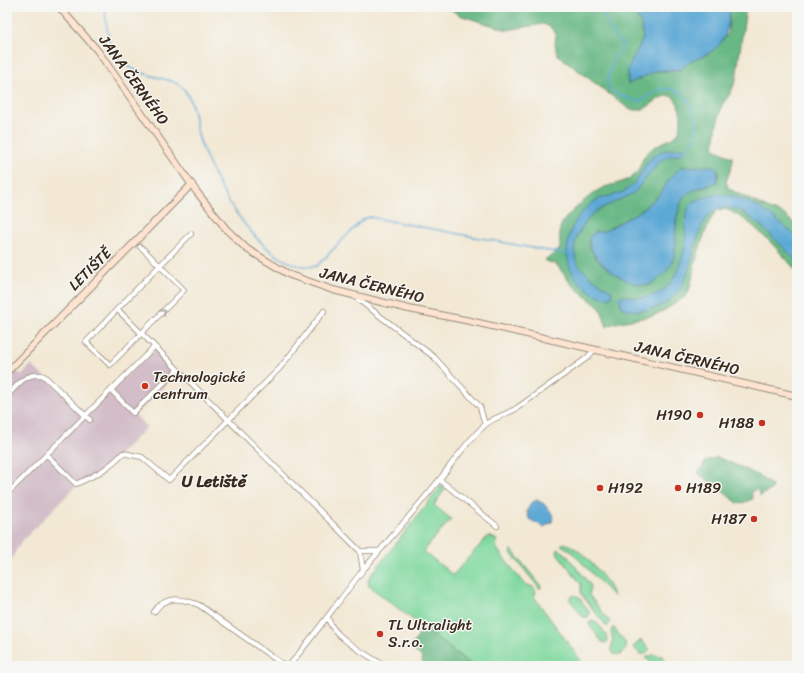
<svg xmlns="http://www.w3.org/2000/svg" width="804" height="673" font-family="Sriracha,sans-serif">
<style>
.industrial{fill:#d2bdc8}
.green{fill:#7fd89e;stroke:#5d815e}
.forest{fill:#67b885;stroke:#517152;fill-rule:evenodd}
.water{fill:#5da9d6;stroke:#4c6a7a}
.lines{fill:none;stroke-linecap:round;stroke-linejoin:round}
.stream{stroke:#5da9d6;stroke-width:1.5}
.street-casing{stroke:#968979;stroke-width:6}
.secondary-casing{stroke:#968979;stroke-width:8}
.street{stroke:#fff;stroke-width:4.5}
.secondary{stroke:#fde4d1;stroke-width:6}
.oneway{stroke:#a79f9a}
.poi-dot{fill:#c8321e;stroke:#f6f6f2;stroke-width:1.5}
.labels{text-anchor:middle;stroke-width:3;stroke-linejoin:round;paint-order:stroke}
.street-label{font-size:15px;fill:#3b2a1e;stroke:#f6f6f2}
.poi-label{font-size:15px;fill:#3b2a1e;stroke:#f6f6f2;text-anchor:start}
.neighbourhood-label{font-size:16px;font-weight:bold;fill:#3b2a1e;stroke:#f6f6f2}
</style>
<rect width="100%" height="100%" fill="#f6f6f2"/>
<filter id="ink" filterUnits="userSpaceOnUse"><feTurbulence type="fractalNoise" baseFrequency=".025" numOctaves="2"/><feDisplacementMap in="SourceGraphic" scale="8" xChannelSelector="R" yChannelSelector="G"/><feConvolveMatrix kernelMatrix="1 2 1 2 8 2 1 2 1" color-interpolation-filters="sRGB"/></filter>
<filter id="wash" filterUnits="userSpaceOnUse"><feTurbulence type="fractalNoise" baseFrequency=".012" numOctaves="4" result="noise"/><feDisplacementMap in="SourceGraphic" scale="16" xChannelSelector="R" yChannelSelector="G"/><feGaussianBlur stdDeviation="0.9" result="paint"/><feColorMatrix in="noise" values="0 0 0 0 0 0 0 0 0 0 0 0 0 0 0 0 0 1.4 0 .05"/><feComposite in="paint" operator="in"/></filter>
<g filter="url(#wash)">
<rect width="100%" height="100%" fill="#f2e8d4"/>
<!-- industrial -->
<path class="industrial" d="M154 349 177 373 135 415 147 427 94 480 77 485 20 543 7 568V376L14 369 22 375 31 365 87 414Z"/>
<!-- green -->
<path class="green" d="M442 485 445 489 434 505 451 519 423 551 453 575 488 536 496 539 497 549 524 584 533 587 536 592 534 597 585 666H473L369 586 368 581 371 575Z
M564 543C582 548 609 580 614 597L572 552 561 545Z
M511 549 541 586 540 589 510 552Z
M558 549 565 553 591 586 589 595 610 622 607 627 581 594V584L557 553Z
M574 595 579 597 589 612 588 617H583L569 599Z
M591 620C598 621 607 634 608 641L605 643H603L589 625Z
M613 627 625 642 626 649 620 655 614 654 611 650 613 640 611 632Z
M641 640 650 649 645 654H640L633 647Z
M653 655 662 656 670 666H658L645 658Z"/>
<!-- forest -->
<path class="forest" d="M447 7H630C633 12 638 17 641 22 651 46 623 61 628 84L656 71H678L689 61 706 55 720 43 728 33 730 7H746L736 80 730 94 722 105 716 129 714 149 732 157 733 162 726 182 729 189 771 210 782 213 797 226V272C786 258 737 202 718 210 711 213 699 249 697 257 693 268 692 286 687 295 678 302 666 310 655 315 643 319 614 321 607 327L600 308 571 284 557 265 544 260 558 252V250L560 249C560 242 559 234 560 228 563 216 591 194 602 188 612 184 625 183 633 176 641 171 640 160 647 153 655 144 668 142 678 134 683 122 682 106 672 96 654 94 650 115 629 109L558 55 555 45 556 34 550 27 543 24 507 30 459 15ZM681 167 718 169C721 187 706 185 694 190 690 191 686 194 683 197L676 219 675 247 668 268 644 284 621 277 611 270 597 260 588 244 589 238 595 232 605 231 642 210 654 200 660 194 670 178Z
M717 457 743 468 759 476 772 486V489L760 496 757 489 751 492 753 499 739 504 698 473 706 461Z
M424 628 473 666H424L421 656 410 648Z"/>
<!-- water -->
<path class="water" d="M630 7H730C728 30 727 45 703 56 694 61 688 61 682 69L656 71 628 84V68L643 39 641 23Z
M685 148 687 149 681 154 670 156 661 160 634 193 598 210 589 217 578 234 574 248 576 260 579 266 592 278 612 291V296L610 297C599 299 588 290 580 283 556 259 568 218 595 201 604 196 617 196 626 190 641 182 644 158 660 152 668 149 677 149 685 148Z
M713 166 718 169 717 182 694 190 683 197C681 205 677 212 676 220 675 236 678 254 669 268 664 274 655 284 647 285 627 287 586 258 589 238L595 232 605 231 642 210 660 194 670 178 681 167Z
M719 194C752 197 773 217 797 237V262C786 249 755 218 740 211 734 208 726 207 719 208 684 222 704 297 651 309 640 311 631 312 621 307L620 297C627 294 633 298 640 298 649 298 659 293 666 288 675 281 684 255 685 244 687 230 681 210 695 201 702 197 711 196 719 194Z
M537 500 544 504 554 516 552 522 544 527 529 519 527 511 531 503Z"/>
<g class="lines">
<!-- stream -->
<path class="stream" d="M105 7C108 57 115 67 164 79 173 81 181 84 186 92 193 103 195 118 197 130 199 140 203 150 207 159 222 197 268 274 317 266L363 219 370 217 548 251 568 254
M595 7 602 12 616 39 622 43 621 52 613 58 607 83 610 89 617 94 639 102C645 98 653 92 660 90 691 80 710 135 685 150
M616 297 620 298"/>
</g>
</g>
<g filter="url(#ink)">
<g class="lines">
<!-- street casing -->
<g class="street-casing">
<path id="street" d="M140 247 143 249 184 290 110 365 86 342C120 306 155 270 191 234
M355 297 434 357 480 407 485 425
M117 309 360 551 363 570C338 602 315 634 289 666
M111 390 133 413 177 370
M7 396C17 386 27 370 44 376L90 420
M47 455 76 484C96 475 108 469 123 453L142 457 169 480 280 368 324 311
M440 480 497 526
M7 494 154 347
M360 551H379
M363 570C389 540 415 510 440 479 454 461 467 441 485 425 494 417 506 415 517 408L587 358 594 350
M154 612C165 595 182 598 199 605L285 666
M328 618C333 638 368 655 385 666"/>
</g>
<!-- secondary casing -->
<g class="secondary-casing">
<path id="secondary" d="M59 7 97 50 196 191 227 230 247 249 290 275 333 290 409 309 470 321 797 396
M7 372 192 184"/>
</g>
<!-- street -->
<use href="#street" class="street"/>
<!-- secondary -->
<use href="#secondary" class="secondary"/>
</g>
<!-- one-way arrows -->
<defs><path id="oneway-chevron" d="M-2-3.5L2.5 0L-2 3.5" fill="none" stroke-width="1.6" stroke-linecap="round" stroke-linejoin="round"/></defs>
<use class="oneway" href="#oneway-chevron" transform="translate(163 312) rotate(-46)"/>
</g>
<!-- markers -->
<g class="poi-dot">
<circle cx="145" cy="386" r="4"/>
<circle cx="700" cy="415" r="4"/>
<circle cx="762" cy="423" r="4"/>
<circle cx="600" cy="488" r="4"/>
<circle cx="678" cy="488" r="4"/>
<circle cx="754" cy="519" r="4"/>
<circle cx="380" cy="634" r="4"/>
</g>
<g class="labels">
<!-- street labels -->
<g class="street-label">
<text transform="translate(134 80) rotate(54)" y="5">JANA ČERNÉHO</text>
<text transform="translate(90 269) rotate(-45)" y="5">LETIŠTĚ</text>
<text transform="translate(372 285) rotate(14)" y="5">JANA ČERNÉHO</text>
<text transform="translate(687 358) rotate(13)" y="5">JANA ČERNÉHO</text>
</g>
<!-- poi labels -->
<g class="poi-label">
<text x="153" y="382">Technologické<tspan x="153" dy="17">centrum</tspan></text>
<text x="692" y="420" text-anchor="end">H190</text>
<text x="754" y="428" text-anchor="end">H188</text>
<text x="608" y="493">H192</text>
<text x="686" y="493">H189</text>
<text x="746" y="524" text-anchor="end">H187</text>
<text x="388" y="630">TL Ultralight<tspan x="388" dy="17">S.r.o.</tspan></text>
</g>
<!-- neighbourhood labels -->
<g class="neighbourhood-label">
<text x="214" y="487">U Letiště</text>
</g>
</g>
<!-- margin -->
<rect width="804" height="673" fill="none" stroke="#f6f6f2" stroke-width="24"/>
</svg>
